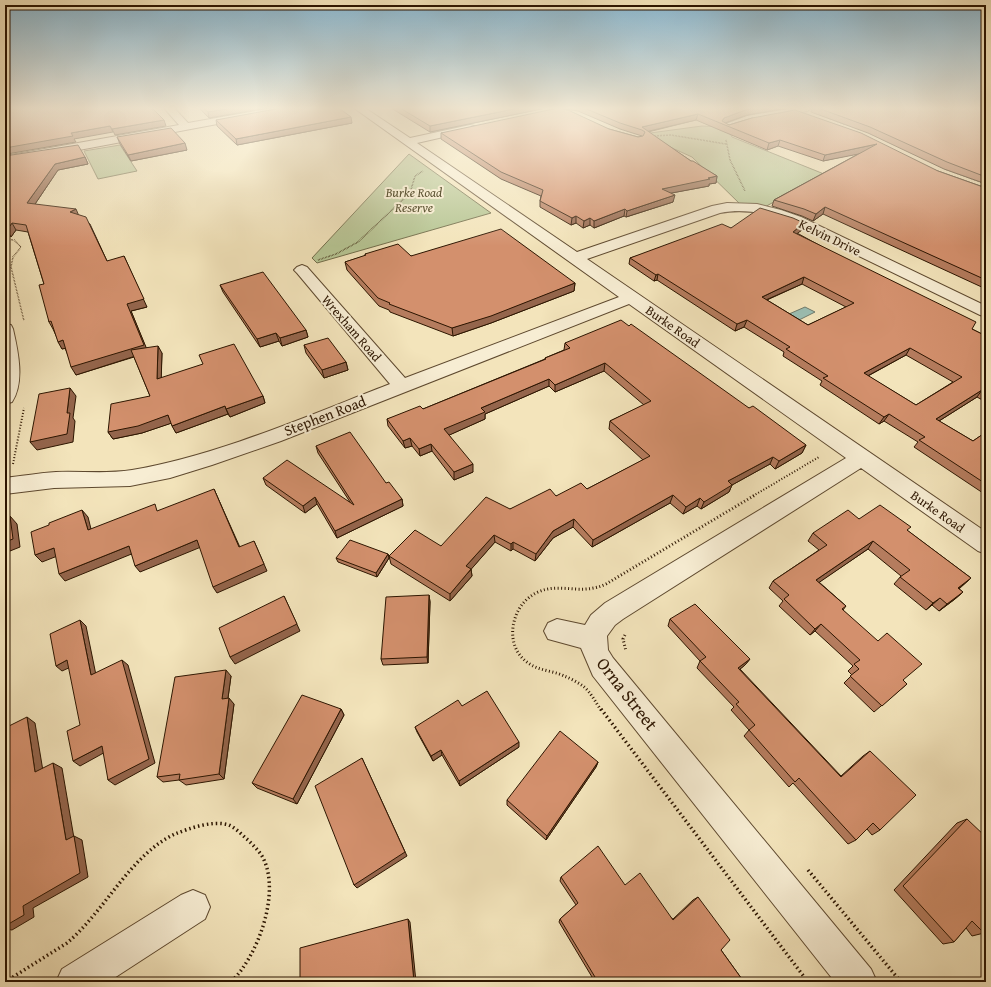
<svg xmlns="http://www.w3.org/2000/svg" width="991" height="987" font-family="'Gentium Book Plus',serif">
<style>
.green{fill:#b6c593;stroke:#716d4a}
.water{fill:#9bbeb2;stroke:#6f7a6b}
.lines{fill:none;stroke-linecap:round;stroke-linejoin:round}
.minor-casing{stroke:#5e492f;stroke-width:2}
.path-far3{stroke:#2c1500;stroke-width:1.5;stroke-dasharray:0.5 1;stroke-linecap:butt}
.path-far2{stroke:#2c1500;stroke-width:2;stroke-dasharray:1 2;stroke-linecap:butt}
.path-far1{stroke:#2c1500;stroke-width:3;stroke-dasharray:1 2.5;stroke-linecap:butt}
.path{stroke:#2c1500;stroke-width:3.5;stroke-dasharray:1.5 3;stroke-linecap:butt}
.minor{fill:#f7edd3;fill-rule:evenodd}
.wall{fill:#b57c5e;stroke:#2c1500;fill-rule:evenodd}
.shaded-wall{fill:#94654c;stroke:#2c1500}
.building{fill:#d3906d;stroke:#2c1500;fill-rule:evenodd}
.labels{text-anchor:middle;stroke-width:4;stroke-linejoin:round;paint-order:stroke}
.far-park-label{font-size:13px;font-style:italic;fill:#5c5333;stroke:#f7edd3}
.far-street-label{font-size:13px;fill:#2c1500;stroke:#f7edd3}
.street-label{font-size:15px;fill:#2c1500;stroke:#f7edd3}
.near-street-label{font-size:18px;fill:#2c1500;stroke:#f7edd3}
</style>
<rect width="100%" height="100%" fill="#f3e4bb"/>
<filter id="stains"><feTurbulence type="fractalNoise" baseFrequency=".005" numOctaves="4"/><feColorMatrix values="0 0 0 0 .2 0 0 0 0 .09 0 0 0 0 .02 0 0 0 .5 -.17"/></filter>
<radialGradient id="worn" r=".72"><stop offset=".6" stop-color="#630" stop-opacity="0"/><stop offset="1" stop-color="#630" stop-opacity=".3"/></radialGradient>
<!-- green -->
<path class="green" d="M702 126 727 127 732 137 824 174 763 208 742 206 692 157 659 142 650 133Z
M120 145 137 171 98 179 84 151Z
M409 154 491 213 317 263 312 258Z"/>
<!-- water -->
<path class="water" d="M805 307 815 312 799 320 789 314Z"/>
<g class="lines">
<!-- minor casing -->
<g class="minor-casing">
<path id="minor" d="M164 108H174L188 123 273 108H292L287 111 79 150 5 162V156L179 125Z
M354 108H365L410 138 470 125 474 126 475 128 474 130 417 143 577 252 712 206 727 203 757 204 781 210 801 217 986 306V317L980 315 791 223C768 213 745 208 720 213L587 259 986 532V554L978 551 861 468 623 619 615 625 607 636 608 650 613 658 871 969 877 982H835L593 676 581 648 548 639 544 631 548 623 557 619 585 625 591 615 605 603 846 458 629 304 281 441 212 465 170 478 130 486 54 488 5 494V478C22 476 39 473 56 472 81 471 107 474 132 470 219 455 307 416 390 384L297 273 294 270 297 267 302 265 307 267 405 378 619 297Z
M793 108H812L807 111 750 122 727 130 722 127 723 125 747 116Z
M5 324 11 325 13 329C18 351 25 382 12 402L5 404Z
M193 890 205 895 210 907 205 919 108 982H56L62 969 181 895Z"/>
</g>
<!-- path-far3 -->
<path class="path-far3" d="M821 115 844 124
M654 136 671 135 726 144
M726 140 730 160 745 191
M945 169 986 184
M5 239 14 240 21 247 13 257 11 267 24 321
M318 260 336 254 358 242 410 193 415 176 423 171"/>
<!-- path-far2 -->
<path class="path-far2" d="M13 464 24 408
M753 496 819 457"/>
<!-- path-far1 -->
<path class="path-far1" d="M625 635 623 639 626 651
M601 710C596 703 590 691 583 686 577 682 570 678 564 676 556 672 546 671 538 668 518 661 509 642 514 622 517 609 525 598 538 592 561 582 580 596 606 584L755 495"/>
<!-- path -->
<path class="path" d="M601 709 808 982
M808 870 901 982
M5 982 67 943C105 911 131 854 175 834 190 828 213 820 229 825 236 828 242 835 248 840 253 845 258 850 262 856 282 891 258 956 231 982"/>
<!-- minor -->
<use href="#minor" class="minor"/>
</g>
<!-- wall -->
<path class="wall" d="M199 108H267L209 118Z
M391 108H546L430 132Z
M558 108H787L747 115 724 123 729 125 752 118 938 171 986 188V289L823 214 813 221 802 216 772 206 774 200 860 153 823 161 778 146 767 150 696 120 648 132 691 161 717 176 716 183 709 184V186L671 193 673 202 626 217 624 216 594 228 590 225 583 228 576 223 571 225 540 207V201L541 196 501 179 441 139V133L609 129 638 137 642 136 620 129 578 111Z
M812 108H986V184L944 169 868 133 811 112Z
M216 120 352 123 237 145 217 126Z
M117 137 187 150 131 161 120 144Z
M85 157 88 164 58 170 35 204 79 215 90 224 107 261 147 307 131 311 146 348 162 353 161 378 263 396 265 403 230 417 228 414 176 433 171 423 142 433 113 439 108 432 150 396 134 357 76 375 65 348 62 349 53 329 49 322 44 284 28 232 16 230 11 237 7 229H5V187Z
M804 223 802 230 797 233 972 329 986 336V402L977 397 939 421 973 441 986 432V495L914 447 918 442 884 421 879 424 820 385 822 381 783 356 784 352 744 327 735 331 657 280 654 281 629 264 630 258 731 228ZM802 284 846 307 808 325 767 300ZM906 355 953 382 916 405 868 376Z
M365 254 411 256 575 283 574 291 491 323 453 336 390 312 389 310 379 306 347 270 345 262 365 256Z
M220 285 306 330 308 337 282 346 279 341 260 347 223 292Z
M565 343 749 408 806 445 802 453 775 469 770 464 732 485 729 492 701 509 697 506 683 514 670 503 592 547 573 527 553 538 535 561 513 549 511 551 495 542 471 569 472 576 450 601 391 564 389 556 441 546 510 509 556 496 587 489 643 460 609 429 610 421 644 405 604 371 555 392 549 386 485 414V419L449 435 473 472 454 480 432 451 420 456 412 446 405 448 388 426 387 419 423 409 545 359V358L564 350Z
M304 345 346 362 348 370 324 378 306 353Z
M316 446 386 483 402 499 403 506 337 538 317 504 305 513 266 485 263 478 350 502 318 453Z
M859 519 908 531 971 578 959 589 963 592 955 599 939 611 932 605 926 610 894 584 901 576 868 549 819 582 846 606 843 610 903 680 907 684 874 712 844 683 852 675 848 671 853 666 815 631 810 635 779 606 783 601 769 588 773 581 819 550 808 541 813 533Z
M388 554 389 558 377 577 338 562 336 558Z
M429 595 430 602 428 663 383 665 381 659Z
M670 619 750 659 745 665 740 669 841 776 863 756 870 751 880 830 872 835 867 829 856 840 848 844 793 783 789 787 744 736 749 730 731 710 734 707 697 668 700 661 668 626Z
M231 676 228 698 234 704 224 779 186 785 179 780 163 782 157 777Z
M462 706 519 747 460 786 442 755 433 761 417 732 415 727Z
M341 709 344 715 297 804 257 788 252 783Z
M598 762 596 767 546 840 507 805V800Z
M967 819 984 933 972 936 966 928 954 942 943 944 894 890 957 823Z
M561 877 625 885 673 919 693 900 698 897 721 950 744 982H595L559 922 560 919 576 905 560 881Z"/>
<!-- shaded-wall -->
<path class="shaded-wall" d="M232 108H267L209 118 208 112Z
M519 108H546L430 132V126Z
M755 108H787L747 115 722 124V121L724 118 748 109Z
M698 114 696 120 645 132 642 127Z
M351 117 352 123 237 145 236 139Z
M164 120 166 126 115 135 112 129Z
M110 126 113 132 74 139 76 142 7 154 5 151V148L71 133Z
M780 140 778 146 767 150 769 143Z
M185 143 187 150 131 161 128 155Z
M877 144 874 151 823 161 825 155Z
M85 157 88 164 58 170 31 210 27 203 55 164Z
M717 176 716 183 709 184V186L661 195 662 189Z
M986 192V197L982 194Z
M675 195 673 202 626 217 627 211Z
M825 207 823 214 813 221 816 214Z
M76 209 79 216 70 212Z
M625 209 624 216 594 228V221Z
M576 216V223L571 225 572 218Z
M590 218V225L583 228 584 221Z
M12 223 16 230 11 237 7 230Z
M804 223 802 230 791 238 793 232Z
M124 256 147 307 131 311 148 352 76 375 71 367 127 304Z
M658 274 657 280 654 281 656 275Z
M804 277 802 284 759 303 762 297Z
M575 283 574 291 491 323 453 336 452 328Z
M747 320 744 327 735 331 737 324Z
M306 330 308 337 282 346 280 338Z
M276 333 279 341 260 347 257 339Z
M63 340 68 348 62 349 58 342Z
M158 346 162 353 161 386 157 379Z
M910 348 906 355 860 380 864 373Z
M346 362 348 370 324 378 322 370Z
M605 363 604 371 555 392V385Z
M549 379V386L485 414V419L445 437 444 429 481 408Z
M70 388 76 396 73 418 75 421 73 442 37 450 30 442 67 413Z
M982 390 977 397 931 426 936 419Z
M263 396 265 403 230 417 226 409Z
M225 406 228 414 176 433 172 426Z
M889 414 884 421 879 424 884 417Z
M168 415 172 423 142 433 113 439 108 432Z
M410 438 412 446 405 448 403 441Z
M431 444 432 451 420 456 419 449Z
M806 445 802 453 775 469 779 461Z
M773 457 770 464 732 485 729 492 701 509 704 502 728 481Z
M473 464V472L454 480V472Z
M214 489 217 496 243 554 239 547Z
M673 495 670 503 592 547 593 540Z
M315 497 317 504 305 513 303 506Z
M700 498 697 506 683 514 686 507Z
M402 499 403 506 337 538 335 531Z
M82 510 88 517 93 537 88 530Z
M10 516 17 524 20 547 5 553V542Z
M574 519 573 527 553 538 535 561 536 554 553 531Z
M494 535 495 542 467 574 466 566Z
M197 540 201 547 140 572 135 566Z
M254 541 267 571 217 593 213 587Z
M873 541 868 549 811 588 816 580Z
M513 542V549L511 551V544Z
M129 546 134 553 65 581 59 574Z
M54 548 60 555 42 562 35 555Z
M388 554 389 558 377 577 376 573Z
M471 569 472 576 450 601V594Z
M971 578 963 585 950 595 958 588Z
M963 592 955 599 939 611 947 604Z
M429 595 430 602 428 663 427 657Z
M284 596 300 631 235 664 230 657Z
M940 598 932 605 926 610 933 603Z
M80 620 86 626 97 680 91 675Z
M821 624 815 631 810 635 815 629Z
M750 659 745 665 734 674 738 668Z
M67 660 73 666 62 671 56 666Z
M122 660 128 665 155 763 115 785 108 780Z
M226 670 231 676 227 705 222 699Z
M229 698 234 704 224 779 219 774Z
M341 709 344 715 297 804 293 799Z
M27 717 35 723 44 777 35 772Z
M519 742V747L460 786 459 781Z
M102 746 109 750 80 766 73 761Z
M441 750 442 755 433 761 431 756Z
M362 758 407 856 357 888 354 885Z
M598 762 596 767 546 840 547 836Z
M53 763 62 768 75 844 66 840Z
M74 836 82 840 88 877 33 908 34 917 12 930 5 929V926L23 906Z
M408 919 410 922 416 982H414Z"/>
<!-- building -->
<path class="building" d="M5 108H152L164 120 112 129 110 126 71 133 73 136 5 148Z
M203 108H232L208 112Z
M281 108H339L351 117 236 139 216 120Z
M400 108H519L430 126Z
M558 108 568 110 609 129 638 137 643 136 645 132 642 130 620 123 584 108H755L748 109 724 118 722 121 729 125 752 118 795 110 861 133 938 171 986 188V192L982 194 986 196V280L825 207 816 214 804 209 774 200 877 144 825 155 780 140 769 143 698 114 642 127 691 161H693L717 176 708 178 710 179 662 189 675 195 627 211 625 209 594 221 590 218 584 221 576 216 572 218 540 201 543 190 501 172 441 133Z
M818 108H986V177L947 162 870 127Z
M171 128 185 143 128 155 117 137Z
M78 145 85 157 55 164 27 203 76 209 70 212 86 217 107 261 124 256 144 299 127 304 144 345 71 367 63 340 58 342 51 321 49 322 39 285 44 284 26 225 12 223 7 230V223L5 222V156Z
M760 208 793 218 804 223 793 232 976 322 972 329 986 336V392L982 390 936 419 973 441 986 432V484L919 440 925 437 889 414 884 417 823 378 828 376 786 349 790 347 747 320 737 324 658 274 656 275 630 258 722 224 731 228ZM804 277 854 303 808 325 762 297ZM910 348 962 377 916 405 864 373Z
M501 229 575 283 491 316 452 328 389 304 390 303 378 298 345 262 366 255 365 254 398 244 411 256Z
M263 272 306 330 280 338 276 333 257 339 220 285Z
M621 320 629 326 631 324 749 408 753 406 806 445 779 461 773 457 728 481 732 485 704 502 700 498 686 507 673 495 593 540 574 519 553 531 536 554 513 542 511 544 494 535 466 566 471 569 450 594 389 556 415 530 441 546 486 497 510 509 550 489 556 496 581 483 587 489 650 456 610 421 651 401 605 363 555 385 549 379 481 408 485 412 444 429 473 464 454 472 431 444 419 449 410 438 403 441 387 419 420 406 423 409 546 359 545 358 570 348 565 343Z
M328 338 346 362 322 370 304 345Z
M234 344 263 396 226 409 225 406 172 426 168 415 138 426 108 432 111 404 150 396 131 350 158 346 157 379 203 364 199 355Z
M70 388 67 413H70L67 434 30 442 39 394Z
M350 432 386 483 389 482 402 499 335 531 315 497 303 506 263 478 287 460 354 505 316 446Z
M214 489 239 547 254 541 264 564 213 587 197 540 135 566 129 546 59 574 54 548 35 555 31 532 49 525V523L82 510 88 530 155 504 157 511Z
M880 505 911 527 907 530 971 578 958 588 963 592 947 604 940 598 933 603 900 577 910 570 873 541 816 580 846 606 842 609 878 641 887 633 922 664 903 680 907 684 882 706 850 676 859 669 854 664 860 660 821 624 815 629 784 599 789 595 773 581 827 545 813 533 848 510 859 519Z
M10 516 13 539 5 542V518Z
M350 540 388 554 376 573 336 558Z
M429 595 427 657 381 659 386 597Z
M284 596 297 624 230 657 219 628Z
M695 604 750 659 738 668 841 777 870 751 916 795 880 830 873 823 856 840 799 778 795 782 749 730 755 725 736 704 739 702 700 661 706 657 670 619Z
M80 620 91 675 122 660 149 759 108 780 102 746 73 761 67 731 80 725 67 660 56 666 50 634Z
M226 670 222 699 229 698 219 774 179 780 180 774 157 777 175 677Z
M487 691 519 742 459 781 441 750 431 756 415 727 458 700 462 706Z
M302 695 341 709 293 799 252 783Z
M27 717 35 772 53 763 66 840 74 836 80 873 23 906 24 915 5 926V728Z
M560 731 598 762 547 836 507 800Z
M362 758 405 852 354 885 315 786Z
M967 819 986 837V931L984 933 972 921 954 942 903 886Z
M598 846 625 885 640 873 673 920 698 897 730 940 721 950 744 982H598L560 919 578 903 561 877Z
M408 919 414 982H300V948Z"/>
<!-- sky -->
<linearGradient id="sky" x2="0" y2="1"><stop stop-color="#89b8d2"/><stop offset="0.44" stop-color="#faf3e0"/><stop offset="1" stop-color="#faf3e0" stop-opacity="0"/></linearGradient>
<rect width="991" height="246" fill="url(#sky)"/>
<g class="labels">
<!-- far-park labels -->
<g class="far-park-label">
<text x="414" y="197">Burke Road<tspan x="414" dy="15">Reserve</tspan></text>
</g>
<!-- far-street labels -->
<g class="far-street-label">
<text transform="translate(830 237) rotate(26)" y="5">Kelvin Drive</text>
<text transform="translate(673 326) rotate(35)" y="5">Burke Road</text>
<text transform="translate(352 328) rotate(49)" y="5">Wrexham Road</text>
<text transform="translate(938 511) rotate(35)" y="5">Burke Road</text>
</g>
<!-- street labels -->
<g class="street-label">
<text transform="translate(325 416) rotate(-21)" y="5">Stephen Road</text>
</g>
<!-- near-street labels -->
<g class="near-street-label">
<text transform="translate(627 694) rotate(52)" y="6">Orna Street</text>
</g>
</g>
<!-- margin -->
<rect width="991" height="987" fill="none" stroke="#f3e4bb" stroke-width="20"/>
<rect x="6" y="6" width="979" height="975" fill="none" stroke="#2c1500" stroke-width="2"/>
<rect x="10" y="10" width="971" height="967" fill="none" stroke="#2c1500"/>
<rect width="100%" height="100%" filter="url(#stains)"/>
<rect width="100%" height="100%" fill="url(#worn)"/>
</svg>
